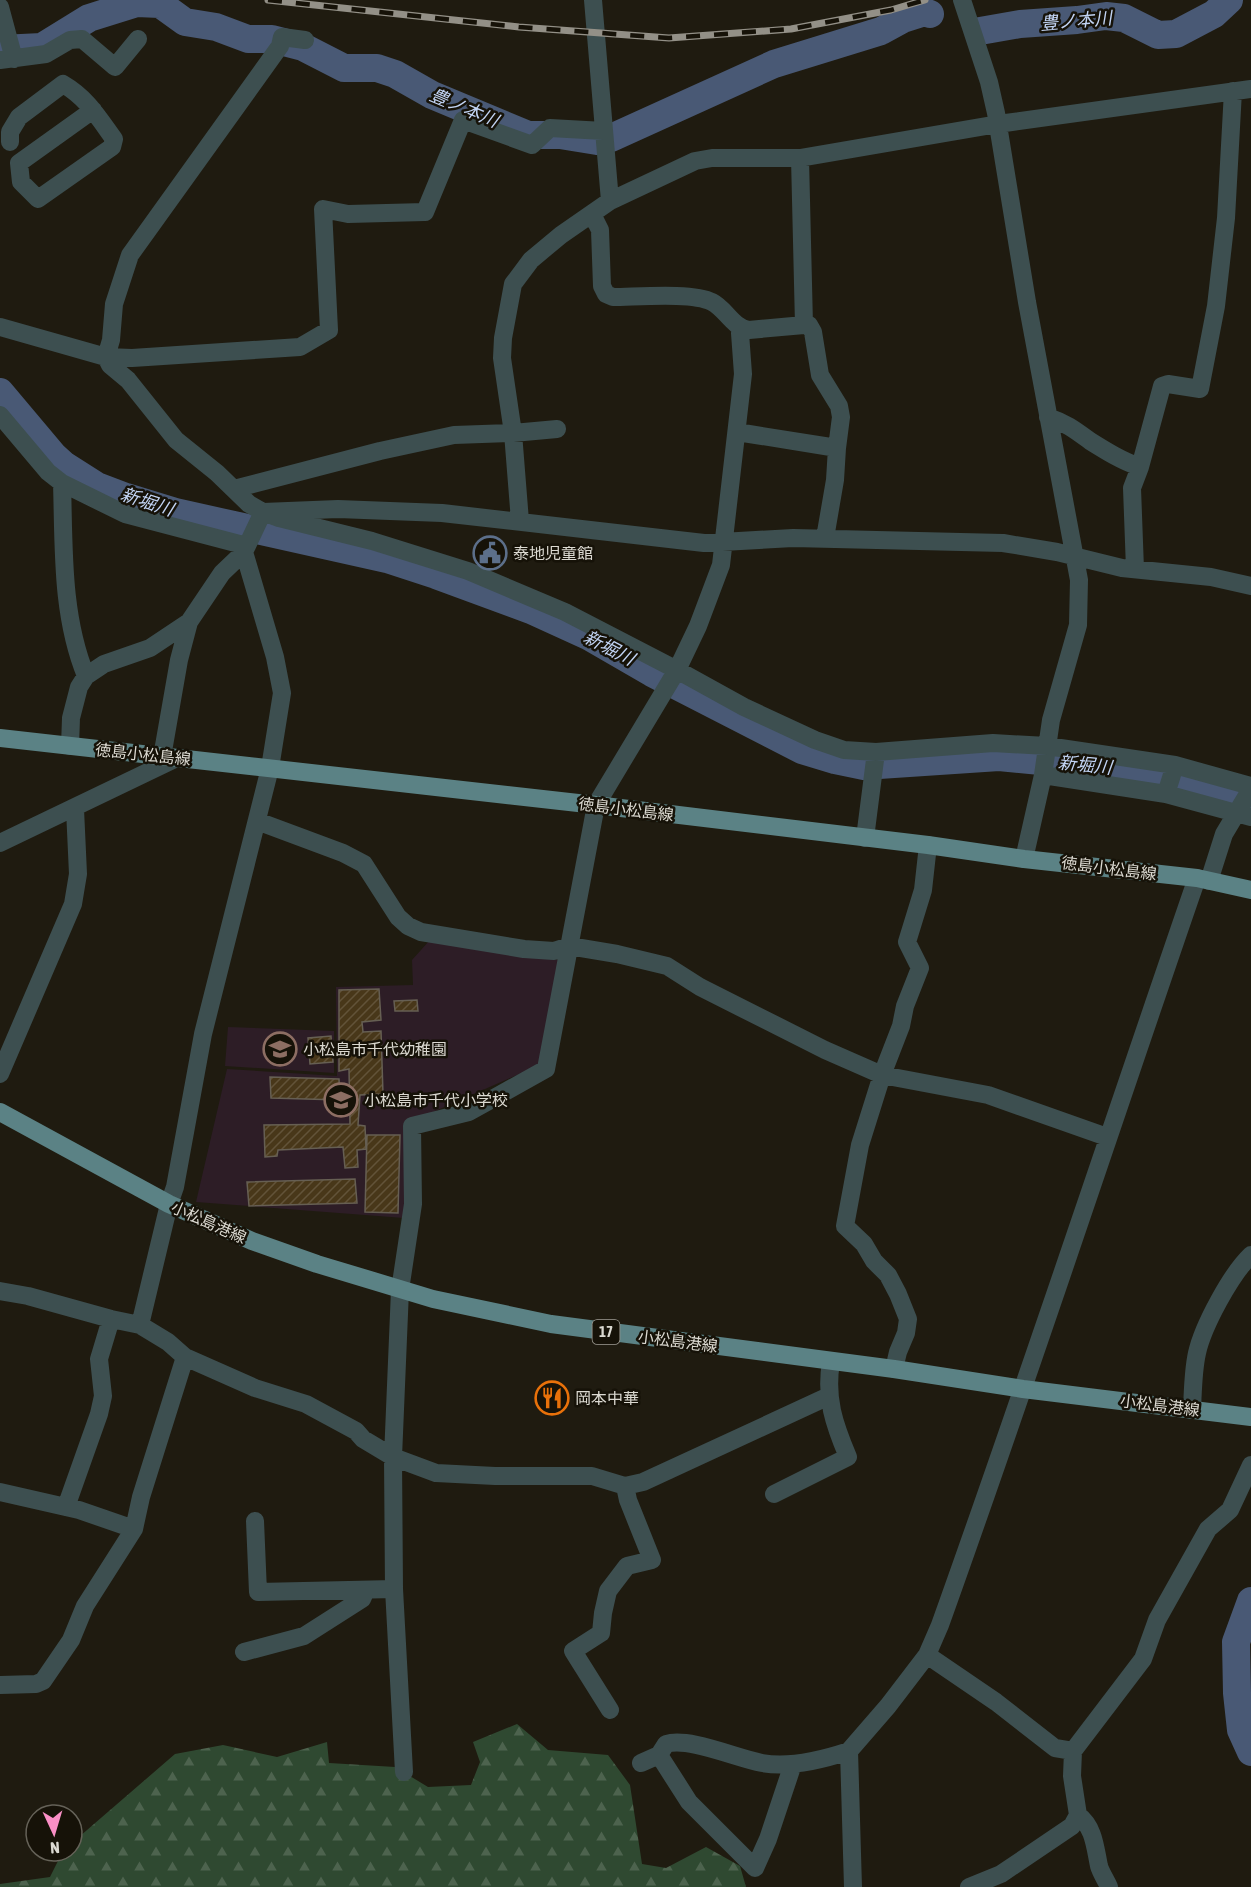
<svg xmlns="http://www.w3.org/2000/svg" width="1251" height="1887" font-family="'Asap Condensed','Noto Sans JP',sans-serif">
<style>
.education{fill:#2d1d26}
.forest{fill:url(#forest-firs)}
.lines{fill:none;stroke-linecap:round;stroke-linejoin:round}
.river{stroke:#495975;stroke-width:28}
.building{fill:url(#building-hatch);stroke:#665f53;stroke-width:1.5}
.minor{stroke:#3d4f50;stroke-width:18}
.major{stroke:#5b8285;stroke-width:18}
.rail-casing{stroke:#939087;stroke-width:7}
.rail{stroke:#161208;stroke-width:4.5;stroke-dasharray:14;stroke-linecap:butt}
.labels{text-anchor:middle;stroke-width:5;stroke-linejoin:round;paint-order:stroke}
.shield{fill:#161208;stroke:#a09d95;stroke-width:1.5}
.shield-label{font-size:15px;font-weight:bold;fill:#dbd9d1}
.poi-label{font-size:16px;fill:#dbd9d1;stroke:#161208;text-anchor:start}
.street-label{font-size:16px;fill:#dbd9d1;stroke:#161208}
.water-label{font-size:18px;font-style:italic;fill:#c2d4f4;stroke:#161208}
</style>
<defs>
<pattern id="forest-firs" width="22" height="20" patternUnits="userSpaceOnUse" patternTransform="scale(1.5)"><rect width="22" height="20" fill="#2f4931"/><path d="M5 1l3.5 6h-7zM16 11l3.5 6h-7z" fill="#4d634e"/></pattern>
<pattern id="building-hatch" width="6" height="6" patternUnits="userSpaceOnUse" patternTransform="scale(1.5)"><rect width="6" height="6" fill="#483719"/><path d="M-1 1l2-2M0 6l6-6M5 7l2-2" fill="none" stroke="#625339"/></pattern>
</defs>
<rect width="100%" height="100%" fill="#1f1b10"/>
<!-- education -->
<path class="education" d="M430 940 559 960 542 1064 408 1123 404 1218 196 1202 227 1069 337 1076 336 987 413 985 412 960Z
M228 1027 334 1031V1073L225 1066Z"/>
<!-- forest -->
<path class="forest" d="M517 1724 548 1750 608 1755 630 1785 642 1864 666 1868 706 1847 740 1866 746 1887H0V1884L50 1877 63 1851H72V1843L175 1754 223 1745 277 1757 327 1742 329 1763 395 1767 428 1787 471 1785 480 1762 473 1742Z"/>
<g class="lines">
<!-- river -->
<path class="river" d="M980 31 1020 24 1077 20 1106 16 1124 18 1158 35 1176 34 1214 14 1229 0
M0 49 42 47 89 18 137 3 160 4 185 22 216 27 248 39H272L303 47 344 68H377L395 74 432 95 528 135H560L597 141 611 138 774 64 881 31 903 19 925 12 930 14
M0 392 53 455 64 465 97 486 126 497 175 512 387 559 436 575 531 610 588 636 652 673 802 750 835 760 864 766 999 757 1123 769 1251 800
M1251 1601 1236 1642 1237 1693 1241 1730 1251 1752"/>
</g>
<!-- building -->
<path class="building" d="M379 989 381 1020 362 1022 363 1032 381 1031 383 1094 360 1095 358 1125 365 1126 366 1149 357 1150 358 1167 345 1168 343 1147 278 1150 277 1156 265 1157 264 1125 350 1124 349 1069 339 1071V990Z
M417 1000 418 1011H395L394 1001Z
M331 1036 333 1062 310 1064 308 1038Z
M270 1077 339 1079 340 1100 271 1098Z
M367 1135H400L398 1213 365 1212Z
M355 1179 357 1203 249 1206 247 1182Z"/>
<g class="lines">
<!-- minor -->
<path class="minor" d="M593 0 610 201
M962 0 989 82 996 113 1027 302 1079 580 1078 625 1051 720 1043 775
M0 7 14 59
M305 40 282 37 280 46 130 255 114 304 111 340 106 357 132 358 300 347 329 330 323 209 348 214 425 212 463 120 532 145 550 128 604 131
M0 60 46 54 70 40 82 39 115 67 138 39
M10 142V132L19 117 63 84C87 98 98 117 114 139L112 147 38 199 21 182 19 163 93 110
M592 214 600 230 602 286 606 294 613 297C636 297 693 292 712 302 726 309 732 327 749 330L804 325 800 158
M804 325H809L813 332 820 375 839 406 841 417 837 448
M0 327 106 357 110 365 128 380 176 440 217 473 249 504 263 512 338 509 442 513 704 543 793 538 1003 543 1057 552 1122 568 1211 577 1251 586
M0 415 48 472 62 483C64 547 61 615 86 676
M1048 417C1066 423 1075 430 1090 441 1106 451 1122 461 1140 467L1162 386 1168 384 1200 389 1216 306 1226 218 1233 91
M737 432 837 448 835 480 825 538
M62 483 125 514 247 546
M234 489 380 451 454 435 513 433 557 429
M520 521 513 433 502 358 503 338 513 284 531 260 561 235 610 201 695 161 712 158H800L998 124 1251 89
M1135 569 1132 488 1140 467
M70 746 71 718 79 687 86 676 104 664 150 648 189 622
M162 757 179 660 189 622 222 573 244 552
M1166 794 1251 817
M257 821 343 853 364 864 398 917 408 926 421 932 524 949 554 951 569 946 617 954 667 966 700 987 825 1050 882 1075 988 1095 1107 1137
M865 838 876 752
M0 843 177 758
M1024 859 1043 775 1166 794 1175 765
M1209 881 1224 834 1251 789
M0 1074 73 904 78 874 75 809
M0 1291 28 1296 111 1319 140 1325 168 1342 185 1357 255 1388 306 1404 356 1431 363 1439 393 1457 436 1473 495 1476H592L625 1486 643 1482 829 1396
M140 1325 169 1204 175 1187 203 1034 270 768 282 693 275 657 244 552 263 512 279 518 372 541 468 571 565 612 677 670 744 707 815 740 844 750 876 752 993 743 1047 746 1175 765 1251 786
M894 1369 898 1352 906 1333 908 1319 898 1294 888 1275 874 1261 864 1244 845 1226 860 1145 882 1075 901 1026 905 1006 920 968 907 942 923 890 928 845
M1192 1409C1193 1390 1193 1371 1197 1353 1203 1326 1231 1274 1251 1255
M0 1492 79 1510 134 1529
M774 1494 848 1457C834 1424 825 1398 831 1362
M66 1507 99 1414 103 1396 99 1359 111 1319
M255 1521 258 1592 394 1589
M244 1652 304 1636 362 1599 366 1590
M927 1655 996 1702 1055 1748 1073 1751
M0 1685 36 1684 43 1681 71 1640 85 1606 134 1529 141 1497 185 1357
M610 1710 573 1651 601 1633 603 1613 608 1591 627 1566 652 1560 628 1500 625 1486
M659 1755 666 1744C689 1737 736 1758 762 1763 790 1768 822 1760 849 1751
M641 1763 659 1755 689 1802 755 1868 768 1839 793 1764
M404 1772 394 1589 393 1457 400 1290 413 1204 412 1126 469 1112 546 1069 596 805 677 670 698 626 721 565 743 374 740 333 742 329
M1078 1815C1094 1827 1095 1847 1099 1866 1101 1873 1106 1880 1109 1887
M853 1887 849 1751 888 1706 927 1655 940 1625C1029 1377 1111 1127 1197 878
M969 1887 1001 1874 1072 1826 1078 1815 1072 1776 1073 1751 1143 1659 1157 1620 1208 1529 1230 1510 1251 1465"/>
<!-- major -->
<path class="major" d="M0 738 596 805 928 845 1024 859 1197 878 1251 890
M0 1112 169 1204 252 1241 317 1264 433 1299 551 1324 894 1369 1023 1389 1251 1417"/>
<!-- rail casing -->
<g class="rail-casing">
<path id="rail" d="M268 0 519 27 669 38 791 29 891 10 925 0"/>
</g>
<!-- rail -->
<use href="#rail" class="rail"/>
</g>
<!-- icons -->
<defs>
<g id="civic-ring" transform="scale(1.725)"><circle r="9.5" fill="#161208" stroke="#5c6f8a" stroke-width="1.5"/><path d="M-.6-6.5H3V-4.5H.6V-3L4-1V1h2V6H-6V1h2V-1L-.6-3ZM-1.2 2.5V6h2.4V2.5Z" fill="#5c6f8a"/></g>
<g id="school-ring" transform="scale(1.725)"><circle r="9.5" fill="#161208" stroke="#8d6e63" stroke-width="1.5"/><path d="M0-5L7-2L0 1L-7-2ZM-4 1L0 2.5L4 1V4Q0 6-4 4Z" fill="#8d6e63"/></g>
<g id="restaurant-ring" transform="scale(1.725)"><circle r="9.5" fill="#161208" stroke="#e8710a" stroke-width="1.5"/><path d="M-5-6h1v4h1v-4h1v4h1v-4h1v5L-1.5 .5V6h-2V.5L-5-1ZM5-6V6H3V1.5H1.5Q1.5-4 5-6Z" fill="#e8710a"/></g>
</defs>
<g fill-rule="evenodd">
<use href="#civic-ring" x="490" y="553"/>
<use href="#school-ring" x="280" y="1049"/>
<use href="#school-ring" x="341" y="1100"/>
<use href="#restaurant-ring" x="552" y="1398"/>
</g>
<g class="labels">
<!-- shield labels -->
<rect class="shield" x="592.5" y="1320" width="27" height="24" rx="4.5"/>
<g class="shield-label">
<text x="606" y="1337">17</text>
</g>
<!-- poi labels -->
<g class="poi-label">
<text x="513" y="559">泰地児童館</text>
<text x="303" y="1055">小松島市千代幼稚園</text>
<text x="364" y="1106">小松島市千代小学校</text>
<text x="575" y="1404">岡本中華</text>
</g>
<!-- street labels -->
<g class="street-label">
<text transform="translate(143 754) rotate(6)" y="6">徳島小松島線</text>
<text transform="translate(626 809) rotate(7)" y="6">徳島小松島線</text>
<text transform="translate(1109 868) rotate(7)" y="6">徳島小松島線</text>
<text transform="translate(209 1222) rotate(24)" y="6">小松島港線</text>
<text transform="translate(678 1341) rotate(7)" y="6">小松島港線</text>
<text transform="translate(1160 1405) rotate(7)" y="6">小松島港線</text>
</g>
<!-- water labels -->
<g class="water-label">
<text transform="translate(1076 21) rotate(-5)" y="6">豊ノ本川</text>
<text transform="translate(464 108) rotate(23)" y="6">豊ノ本川</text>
<text transform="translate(147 502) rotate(18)" y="6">新堀川</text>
<text transform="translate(609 648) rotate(27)" y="6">新堀川</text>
<text transform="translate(1085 765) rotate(6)" y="6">新堀川</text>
</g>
</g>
<!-- north arrow -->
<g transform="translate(54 1833) rotate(176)"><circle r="28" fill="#161208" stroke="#656258" stroke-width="1.5"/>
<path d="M0-4.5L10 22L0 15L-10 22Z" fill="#fa8fc6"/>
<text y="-9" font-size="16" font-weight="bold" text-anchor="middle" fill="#dbd9d1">N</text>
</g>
</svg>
